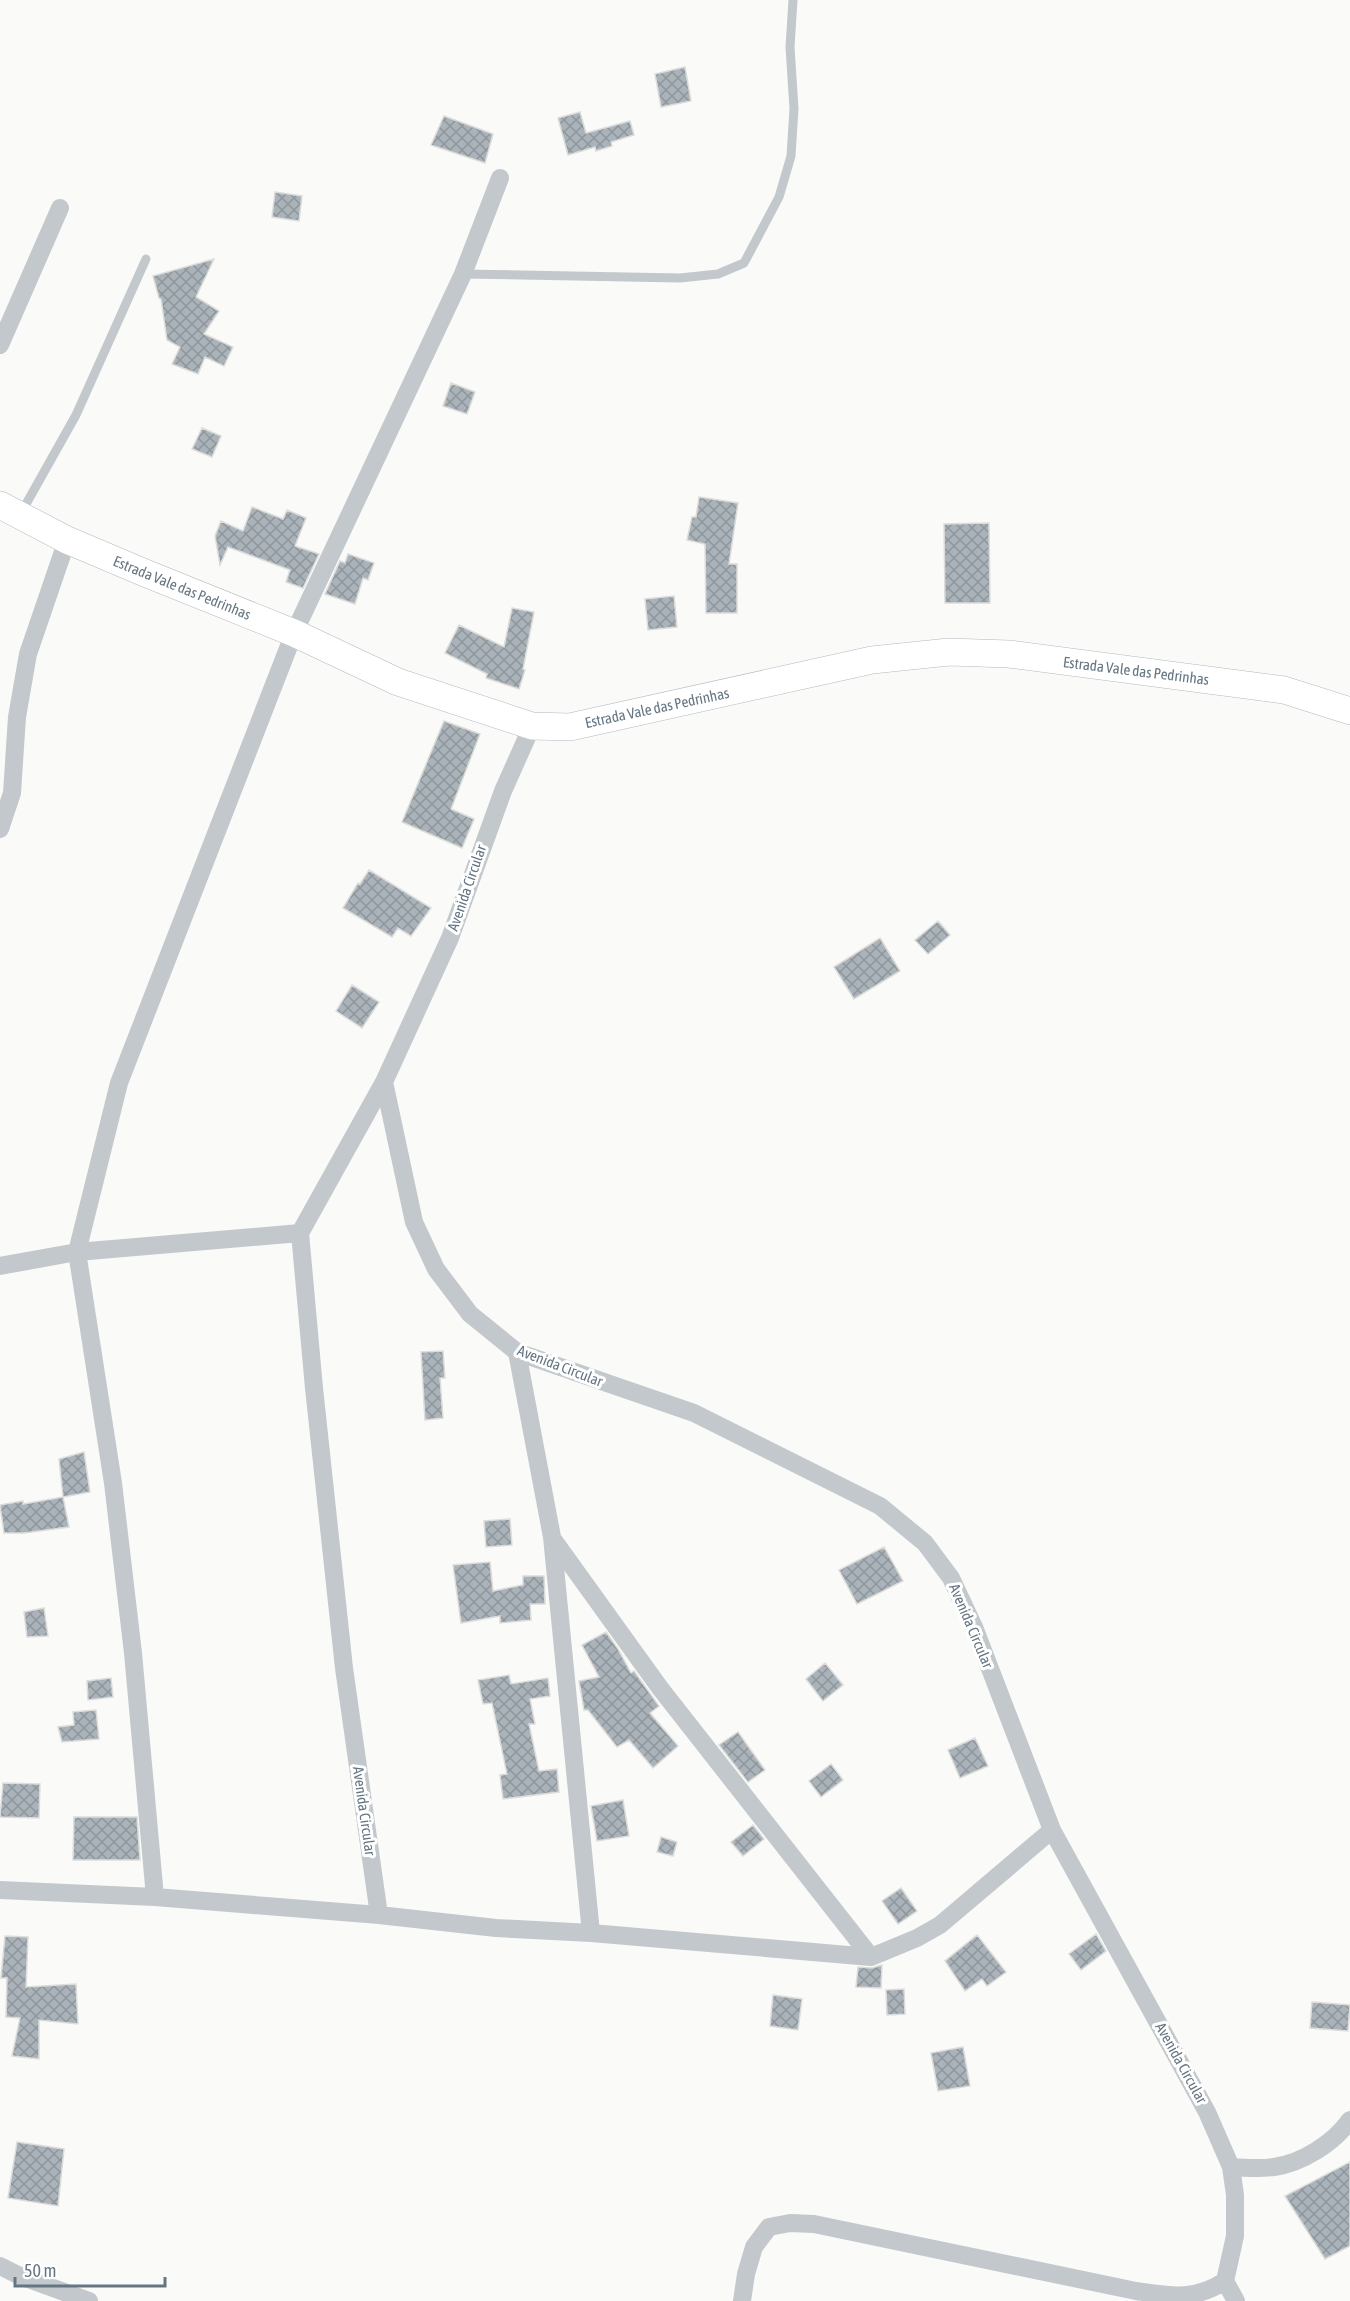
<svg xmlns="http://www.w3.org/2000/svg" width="1350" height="2301" font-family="'Asap Condensed',sans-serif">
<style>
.building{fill:url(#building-cross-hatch);stroke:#dcdcda;stroke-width:1.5}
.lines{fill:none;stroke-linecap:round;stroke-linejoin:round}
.secondary-casing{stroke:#b3babf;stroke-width:28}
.service{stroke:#c3c8cc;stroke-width:9}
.minor{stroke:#c3c8cc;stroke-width:18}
.secondary{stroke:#fff;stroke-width:27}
.labels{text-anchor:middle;stroke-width:6;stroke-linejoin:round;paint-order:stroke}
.street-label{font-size:15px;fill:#657683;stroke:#fff}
</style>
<defs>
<pattern id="building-cross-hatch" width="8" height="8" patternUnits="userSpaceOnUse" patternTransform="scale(1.5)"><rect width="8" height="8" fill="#aab3b9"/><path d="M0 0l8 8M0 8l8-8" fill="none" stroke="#8e969c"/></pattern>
</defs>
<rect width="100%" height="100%" fill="#fafaf8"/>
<!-- building -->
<path class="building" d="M685 67 691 101 661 107 655 74Z
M580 112 586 133 630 121 634 135 611 142 612 146 596 151 595 147 568 155 558 118Z
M444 116 493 134 485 163 431 145Z
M275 192 302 196 299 221 272 217Z
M214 259 196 297 219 311 204 334 233 347 224 366 205 357 198 374 172 364 180 347 167 340 161 299 159 298 153 276Z
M451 383 475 392 467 414 443 406Z
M202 428 221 436 212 457 192 449Z
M699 497 738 503 729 564H737V613H706L705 544 687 540 692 517H696Z
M252 507 283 519 287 510 306 518 295 546 319 554 303 588 286 582 290 570 228 547 220 565 215 536 221 521 243 531Z
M989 523 990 603H945L944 524Z
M348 554 374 563 368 580 363 578 355 604 325 594 340 561 345 563Z
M674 596 677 627 648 630 645 599Z
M512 608 534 612 523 669 525 670 519 689 486 678 487 674 445 653 459 625 504 647Z
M444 721 480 734 451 809 474 819 462 848 402 822Z
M369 870 431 908 411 936 398 928 392 937 343 908 358 883 360 884Z
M938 921 950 935 928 954 915 940Z
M880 938 900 971 854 999 834 967Z
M352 985 379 1002 362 1028 336 1011Z
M443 1351 445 1378H440L443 1418 425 1420 421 1352Z
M84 1452 90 1492 63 1497 59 1459Z
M63 1497 69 1527 24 1533H4L0 1505 23 1501V1504Z
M510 1519 512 1545 486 1547 484 1521Z
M884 1547 903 1581 857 1604 839 1570Z
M490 1562 493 1591 523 1585V1576H544L545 1604H530L531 1620 500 1623V1616L461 1623 453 1565Z
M44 1608 48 1636 27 1637 24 1612Z
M606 1632 618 1649 631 1673 634 1671 659 1706 650 1713 678 1746 653 1768 629 1740 617 1747 588 1710H584L579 1681 599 1677 582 1645Z
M825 1663 843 1685 823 1701 806 1679Z
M509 1675 511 1684 548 1678 550 1696 530 1699 535 1724H529L539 1771 557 1769 559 1792 503 1799 500 1775 507 1774 492 1703 483 1704 478 1680Z
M111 1678 113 1697 88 1700 87 1681Z
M96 1710 99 1739 62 1742 58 1727 74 1725 73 1712Z
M738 1732 765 1770 748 1782 719 1745Z
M975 1738 988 1766 960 1778 948 1750Z
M831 1764 843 1780 821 1797 809 1781Z
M3 1783 40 1784 39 1818 0 1817Z
M623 1800 629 1836 597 1841 591 1806Z
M74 1817H137L140 1860H73Z
M753 1825 764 1839 743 1856 731 1842Z
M661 1837 677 1842 673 1856 657 1852Z
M901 1888 917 1911 898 1924 882 1901Z
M1096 1934 1106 1951 1081 1970 1069 1954Z
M977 1935 1006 1972 987 1986 982 1979 965 1991 945 1961Z
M5 1936 28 1937 26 1987 76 1984 78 2024 39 2020V2059L12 2056 20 2018 6 2017 7 1978H1Z
M882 1965 881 1988 856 1987 858 1967 872 1968Z
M904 1989 905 2014 887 2015 886 1990Z
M773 1995 802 1999 798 2030 770 2026Z
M1312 2002 1350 2005 1348 2031 1310 2028Z
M963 2047 970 2086 938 2091 931 2053Z
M17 2142 64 2149 58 2206 8 2198Z
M1350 2162V2246L1325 2259 1285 2196Z"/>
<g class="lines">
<!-- secondary casing -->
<g class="secondary-casing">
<path id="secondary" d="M0 505 67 540 145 573 294 633 398 682 532 726 570 727 872 660 949 652 1009 654 1284 690 1350 711"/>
</g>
<!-- service -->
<path class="service" d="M463 274 680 278 718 274 744 263 779 197 791 156 794 109 790 47 793 0
M21 513 76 415 146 259"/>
<!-- minor -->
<path class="minor" d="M0 345 60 208
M0 829 12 793 17 717 28 654 67 540
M384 1082 414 1222 436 1269 470 1314 517 1352 694 1413 880 1506 925 1543 951 1578 974 1627 1052 1830 1207 2112 1231 2167 1235 2195V2236L1225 2281
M0 1266 77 1252 300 1233
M517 1352 552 1537 591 1933
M552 1538 660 1688 871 1957
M0 1890 155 1897 379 1915 496 1928 591 1933 871 1957 917 1938 940 1925 1052 1830
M155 1897 133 1653 113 1483 77 1252 119 1083 294 633 463 274 500 178
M379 1915 344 1668 314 1388 300 1233 384 1082 450 938 503 791 532 726
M1231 2167C1245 2168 1260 2169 1274 2167 1302 2163 1334 2143 1350 2120
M0 2266 20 2276 89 2301
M1225 2281 1236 2301
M742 2301 746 2274 754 2247 769 2227 790 2223 814 2224 1136 2291C1171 2296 1194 2301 1225 2281"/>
<!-- secondary -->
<use href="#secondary" class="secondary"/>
</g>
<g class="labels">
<!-- street labels -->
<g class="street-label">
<text transform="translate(182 588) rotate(22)" y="5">Estrada Vale das Pedrinhas</text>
<text transform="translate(1136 671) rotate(7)" y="5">Estrada Vale das Pedrinhas</text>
<text transform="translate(657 708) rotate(-12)" y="5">Estrada Vale das Pedrinhas</text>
<text transform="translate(467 888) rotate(-71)" y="5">Avenida Circular</text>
<text transform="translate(560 1366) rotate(21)" y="5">Avenida Circular</text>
<text transform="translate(971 1626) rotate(67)" y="5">Avenida Circular</text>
<text transform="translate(364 1811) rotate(82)" y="5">Avenida Circular</text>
<text transform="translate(1181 2063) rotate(61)" y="5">Avenida Circular</text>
</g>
</g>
<!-- scale -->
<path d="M15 2277v9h150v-9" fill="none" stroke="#657683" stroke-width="3"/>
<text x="24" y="2277" font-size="18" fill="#657683" stroke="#ffffff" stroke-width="4.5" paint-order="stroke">50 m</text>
</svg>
